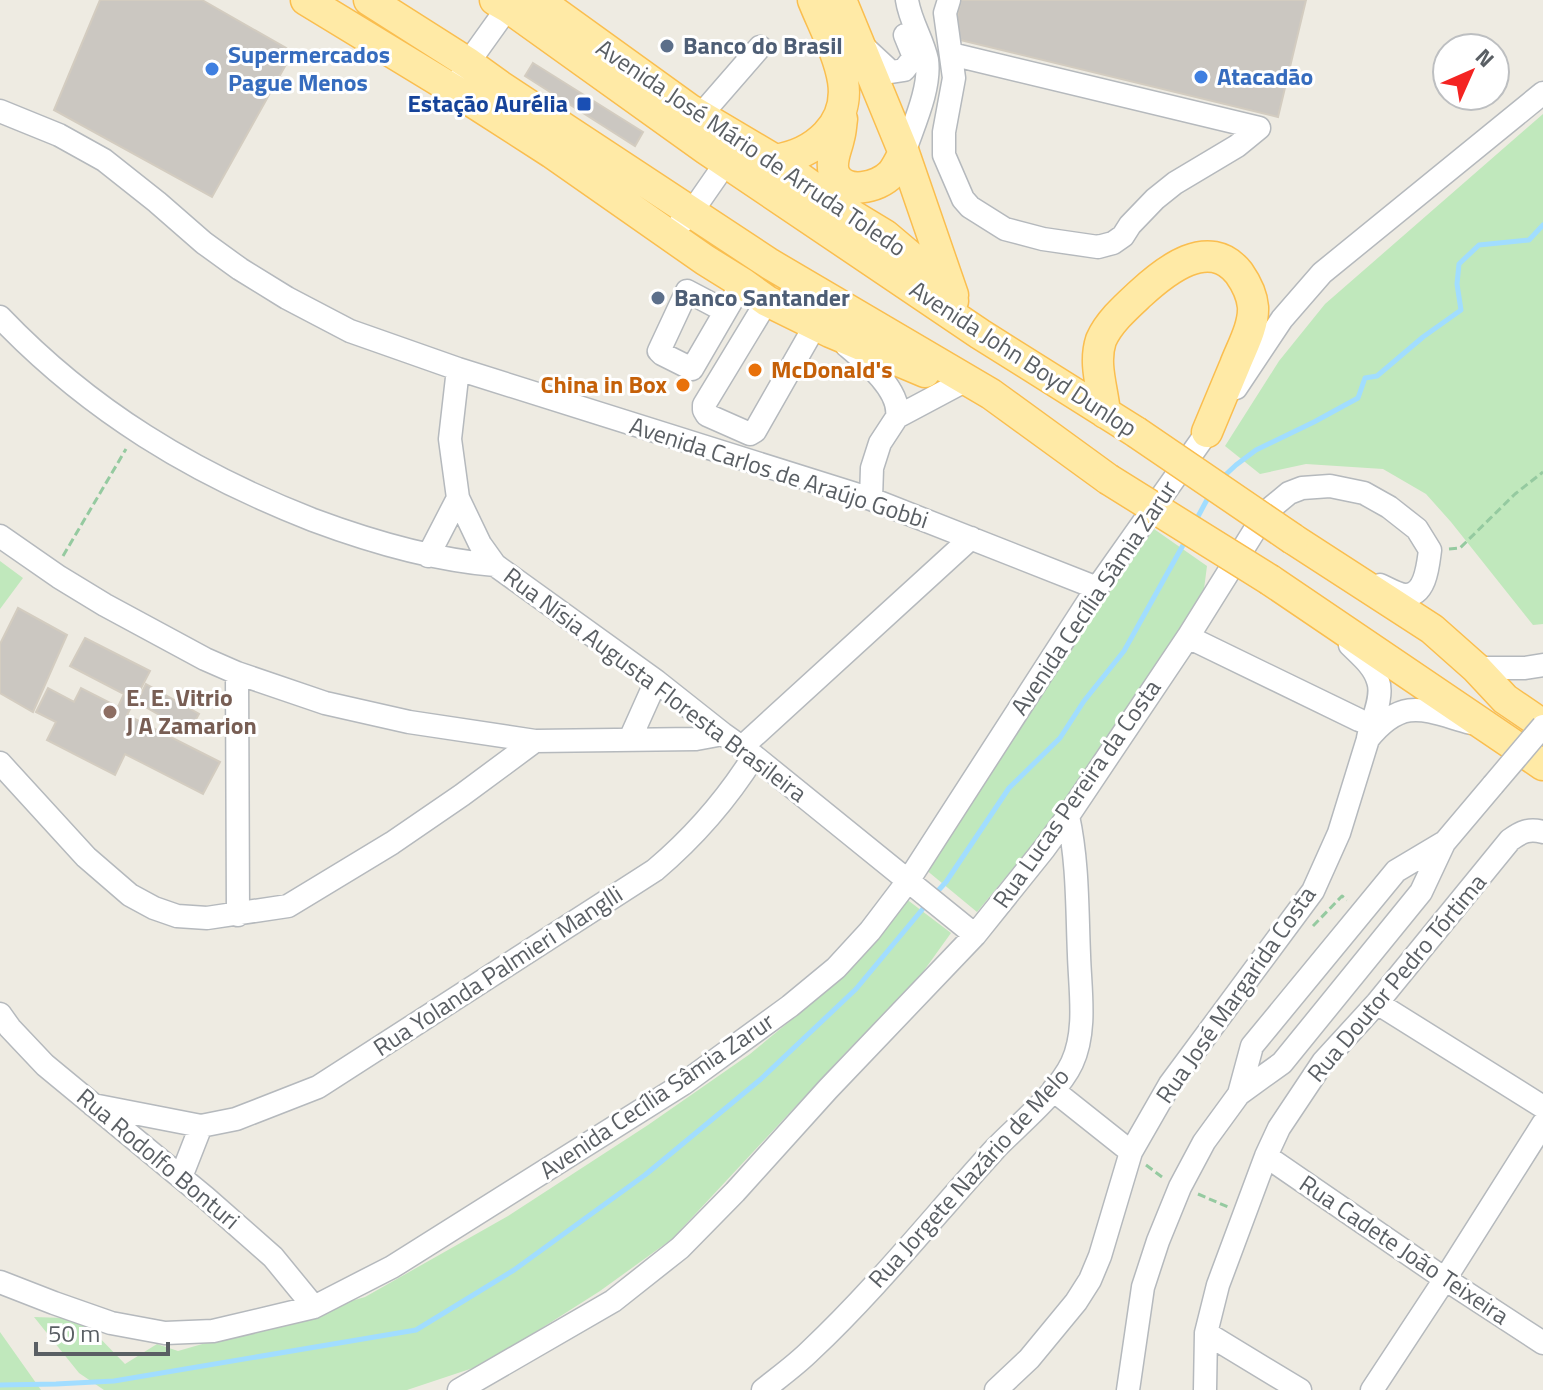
<svg xmlns="http://www.w3.org/2000/svg" width="1543" height="1390" font-family="'Titillium Web',sans-serif">
<style>
.green{fill:#c0e8bc}
.lines{fill:none;stroke-linecap:round;stroke-linejoin:round}
.stream{stroke:#a1ddff;stroke-width:5}
.building{fill:#cbc7c1;stroke:#d3ccc0;stroke-width:2}
.minor-casing{stroke:#b5b9bd;stroke-width:25}
.major-casing{stroke:#fabe4f;stroke-width:33}
.path{stroke:#95caa0;stroke-width:3;stroke-dasharray:8 4;stroke-linecap:butt}
.minor{stroke:#fff;stroke-width:22}
.major{stroke:#ffeaa6;stroke-width:30}
.minor-bridge-casing{stroke:#b5b9bd;stroke-width:25;stroke-linecap:butt}
.major-bridge-casing{stroke:#fabe4f;stroke-width:33;stroke-linecap:butt}
.minor-bridge{stroke:#fff;stroke-width:22}
.major-bridge{stroke:#ffeaa6;stroke-width:30}
.service-dot{fill:#5c6f8a;stroke:#fff;stroke-width:3}
.shop-dot{fill:#3f7fe0;stroke:#fff;stroke-width:3}
.transit-dot{fill:#1a4fb4;stroke:#fff;stroke-width:3}
.food-dot{fill:#e8710a;stroke:#fff;stroke-width:3}
.education-dot{fill:#8d6e63;stroke:#fff;stroke-width:3}
.labels{text-anchor:middle;stroke-width:6;stroke-linejoin:round;paint-order:stroke}
.service-label{font-size:24px;font-weight:bold;fill:#4e5e75;stroke:#fff;text-anchor:start}
.shop-label{font-size:24px;font-weight:bold;fill:#366cbe;stroke:#fff;text-anchor:start}
.transit-label{font-size:24px;font-weight:bold;fill:#164399;stroke:#fff;text-anchor:end}
.street-label{font-size:24px;fill:#5a5f64;stroke:#fff}
.food-label{font-size:24px;font-weight:bold;fill:#c56008;stroke:#fff;text-anchor:start}
.education-label{font-size:24px;font-weight:bold;fill:#785e54;stroke:#fff;text-anchor:start}
</style>
<rect width="100%" height="100%" fill="#eeebe2"/>
<!-- green -->
<path class="green" d="M1543 114V624L1533 625 1451 522 1426 494 1383 469 1306 464 1260 474 1225 446 1279 361 1325 304Z
M1154 529 1207 566 1204 589 1173 639 1052 821 977 912 925 869 1099 607Z
M0 561 23 578 0 609Z
M905 898 951 933 910 990 849 1049 672 1239 600 1291 485 1364 407 1390H104L79 1373 34 1317 64 1318 92 1330 125 1364 157 1344 178 1351 365 1297 508 1216 648 1125 750 1054 842 978Z
M0 1332 41 1390H0Z"/>
<g class="lines">
<!-- stream -->
<path class="stream" d="M1222 478 1236 465 1256 450 1314 422 1358 398 1365 378 1377 376 1423 337 1461 310 1457 284 1459 264 1479 245 1529 240 1543 225
M1195 522 1209 496
M935 894 946 882 1009 788 1060 738 1084 701 1124 651 1187 538
M0 1385 56 1384 114 1381 416 1330 514 1270 645 1175 761 1079 856 989 926 905"/>
</g>
<!-- building -->
<path class="building" d="M100 0H202L293 52 212 197 54 110Z
M961 0H1306L1278 117 952 38Z
M533 63 643 132 635 146 525 76Z
M18 608 67 635 33 712 0 693V644Z
M85 638 150 671 127 715 220 762 203 794 125 754 115 775 47 740 56 722 36 712 48 688 74 702 81 688 118 707 124 694 70 666Z
M146 684 199 714 189 732 137 702Z"/>
<g class="lines">
<!-- minor casing -->
<g class="minor-casing">
<path id="minor" d="M949 0 945 13 954 78 944 132V155L963 199 970 207 1005 229 1043 239 1098 247 1113 243 1123 236 1130 225 1155 199 1175 183 1237 146 1259 128
M864 47 891 72 904 70 914 57 905 35
M951 54 1259 128
M462 75 468 63 513 0
M0 111 59 135 104 160 157 202 204 243 240 269 287 298 350 331 458 369 871 499 1097 588
M700 116 760 47
M904 153C913 126 931 88 927 60 923 40 910 21 907 0
M669 235 691 213 734 151
M767 301 704 405V410L707 415 750 434 755 431 816 324
M725 311 687 291 659 351 662 354 692 369 742 283
M0 317C90 411 193 473 313 520 372 542 433 560 495 565
M847 346C865 361 901 390 897 417
M458 369 450 439 458 498 480 544 495 565 656 681 723 734 754 756 975 935
M1236 388 1282 319 1322 273 1543 93
M871 499 872 468 880 443 897 417 959 384
M0 536 59 577 105 605 205 659 237 673 325 703 409 722 535 741 696 739 723 734
M428 556 458 498
M1188 637 1359 720 1378 727
M1350 645C1360 655 1374 666 1378 681 1384 697 1371 722 1368 738
M1476 668H1525L1543 665
M237 673 238 915
M630 739 656 681
M742 747 971 538
M0 763 86 857 130 895 154 908 177 916 207 918 288 906 392 843 462 795 535 741
M1377 1003 1543 1107
M0 1014 10 1028 45 1065 206 1198 273 1257 314 1307
M1053 1090 1131 1152
M1239 1094 1252 1046 1266 1029 1396 871 1443 843
M93 1105 201 1126 236 1119 318 1087 655 870C694 837 727 799 754 756
M1266 1156 1445 1279 1543 1343
M181 1177 201 1126
M0 1282 54 1303 111 1323 165 1333 213 1331 314 1307 392 1267 683 1084 790 1006 836 968 870 931 908 881 1097 588 1215 421
M1206 1333 1300 1390
M459 1390 613 1301 680 1248 735 1192 828 1089 975 935 1044 849 1068 816 1188 637 1266 512 1289 493 1302 488 1330 486 1364 493 1389 507 1417 529 1430 550C1428 565 1426 595 1406 595 1398 595 1387 588 1380 585
M763 1390C779 1377 796 1365 810 1351 876 1289 934 1216 995 1149 1018 1125 1058 1093 1072 1063 1087 1031 1080 990 1079 955 1077 908 1078 862 1068 816
M996 1390 1029 1359 1076 1302 1090 1280 1100 1256 1131 1152 1170 1084 1313 891 1339 833 1368 739C1403 696 1424 710 1471 723
M1128 1390 1143 1287 1158 1241 1180 1187 1204 1142 1239 1094 1282 1063 1421 892 1444 843 1493 785
M1205 1390 1206 1333 1218 1285 1266 1156 1279 1128 1323 1062 1377 1003 1510 840C1521 832 1529 828 1543 832
M1372 1390 1445 1279 1543 1124"/>
</g>
<!-- major casing -->
<g class="major-casing">
<path id="major" d="M306 0 454 90 552 153 705 260 742 283 767 301 830 332 925 372
M369 0 468 63 500 86 770 264 991 394 1108 479
M495 0 509 8 706 149 980 334 1136 432
M538 0 689 109 775 160 847 212 885 235 917 262 953 301
M841 0 904 153 953 295
M842 119C841 125 841 132 839 138 837 149 829 163 835 175 845 195 878 188 891 174 896 169 900 159 904 153
M775 160C814 154 850 125 843 81 839 55 823 25 813 0
M1105 413C1103 389 1093 364 1101 340 1109 322 1126 307 1140 294 1165 271 1209 235 1239 273 1246 283 1252 295 1253 307 1254 326 1242 347 1235 365 1226 387 1216 410 1207 432
M1293 539 1432 629 1476 668 1505 699 1543 725
M1270 580 1543 765"/>
</g>
<!-- path -->
<path class="path" d="M1449 549 1460 548 1515 494 1543 472
M63 556 126 449
M1313 926 1342 896 1347 900
M1146 1165 1162 1177
M1198 1194 1228 1207"/>
<!-- minor -->
<use href="#minor" class="minor"/>
<!-- major -->
<use href="#major" class="major"/>
<!-- minor-bridge casing -->
<g class="minor-bridge-casing">
<path id="minor-bridge" d="M1493 785 1543 726"/>
</g>
<!-- major-bridge casing -->
<g class="major-bridge-casing">
<path id="major-bridge" d="M1136 432 1293 539
M1108 479 1270 580"/>
</g>
<!-- minor-bridge -->
<use href="#minor-bridge" class="minor-bridge"/>
<!-- major-bridge -->
<use href="#major-bridge" class="major-bridge"/>
</g>
<!-- markers -->
<g class="service-dot">
<circle cx="667" cy="46" r="8"/>
<circle cx="658" cy="298" r="8"/>
</g>
<g class="shop-dot">
<circle cx="212" cy="69" r="8"/>
<circle cx="1201" cy="77" r="8"/>
</g>
<rect class="transit-dot" x="576" y="96" width="16" height="16" rx="4"/>
<g class="food-dot">
<circle cx="755" cy="370" r="8"/>
<circle cx="683" cy="385" r="8"/>
</g>
<circle class="education-dot" cx="110" cy="712" r="8"/>
<g class="labels">
<!-- service labels -->
<g class="service-label">
<text x="683" y="54">Banco do Brasil</text>
<text x="674" y="306">Banco Santander</text>
</g>
<!-- shop labels -->
<g class="shop-label">
<text x="228" y="63">Supermercados<tspan x="228" dy="28">Pague Menos</tspan></text>
<text x="1217" y="85">Atacadão</text>
</g>
<!-- transit labels -->
<g class="transit-label">
<text x="568" y="112">Estação Aurélia</text>
</g>
<!-- street labels -->
<g class="street-label">
<text transform="translate(751 148) rotate(34)" y="8">Avenida José Mário de Arruda Toledo</text>
<text transform="translate(1023 359) rotate(33)" y="8">Avenida John Boyd Dunlop</text>
<text transform="translate(779 473) rotate(18)" y="8">Avenida Carlos de Araújo Gobbi</text>
<text transform="translate(1094 598) rotate(-56)" y="8">Avenida Cecília Sâmia Zarur</text>
<text transform="translate(655 685) rotate(37)" y="8">Rua Nísia Augusta Floresta Brasileira</text>
<text transform="translate(1077 794) rotate(-55)" y="8">Rua Lucas Pereira da Costa</text>
<text transform="translate(498 971) rotate(-33)" y="8">Rua Yolanda Palmieri Manglli</text>
<text transform="translate(1397 978) rotate(-50)" y="8">Rua Doutor Pedro Tórtima</text>
<text transform="translate(1236 995) rotate(-55)" y="8">Rua José Margarida Costa</text>
<text transform="translate(657 1096) rotate(-34)" y="8">Avenida Cecília Sâmia Zarur</text>
<text transform="translate(158 1159) rotate(40)" y="8">Rua Rodolfo Bonturi</text>
<text transform="translate(969 1178) rotate(-48)" y="8">Rua Jorgete Nazário de Melo</text>
<text transform="translate(1404 1250) rotate(34)" y="8">Rua Cadete João Teixeira</text>
</g>
<!-- food labels -->
<g class="food-label">
<text x="771" y="378">McDonald's</text>
<text x="667" y="393" text-anchor="end">China in Box</text>
</g>
<!-- education labels -->
<g class="education-label">
<text x="126" y="706">E. E. Vitrio<tspan x="126" dy="28">J A Zamarion</tspan></text>
</g>
</g>
<!-- north arrow -->
<g transform="translate(1471 72) rotate(45)"><circle r="38" fill="#ffffff" stroke="#bdbfc1" stroke-width="2"/>
<path d="M0-6L14 30L0 20L-14 30Z" fill="#f42422"/>
<text y="-12" font-size="22" font-weight="bold" text-anchor="middle" fill="#5a5f64">N</text>
</g>
<!-- scale -->
<path d="M36 1342v12h132v-12" fill="none" stroke="#5a5f64" stroke-width="4"/>
<text x="48" y="1342" font-size="24" fill="#5a5f64" stroke="#ffffff" stroke-width="6" paint-order="stroke">50 m</text>
</svg>
